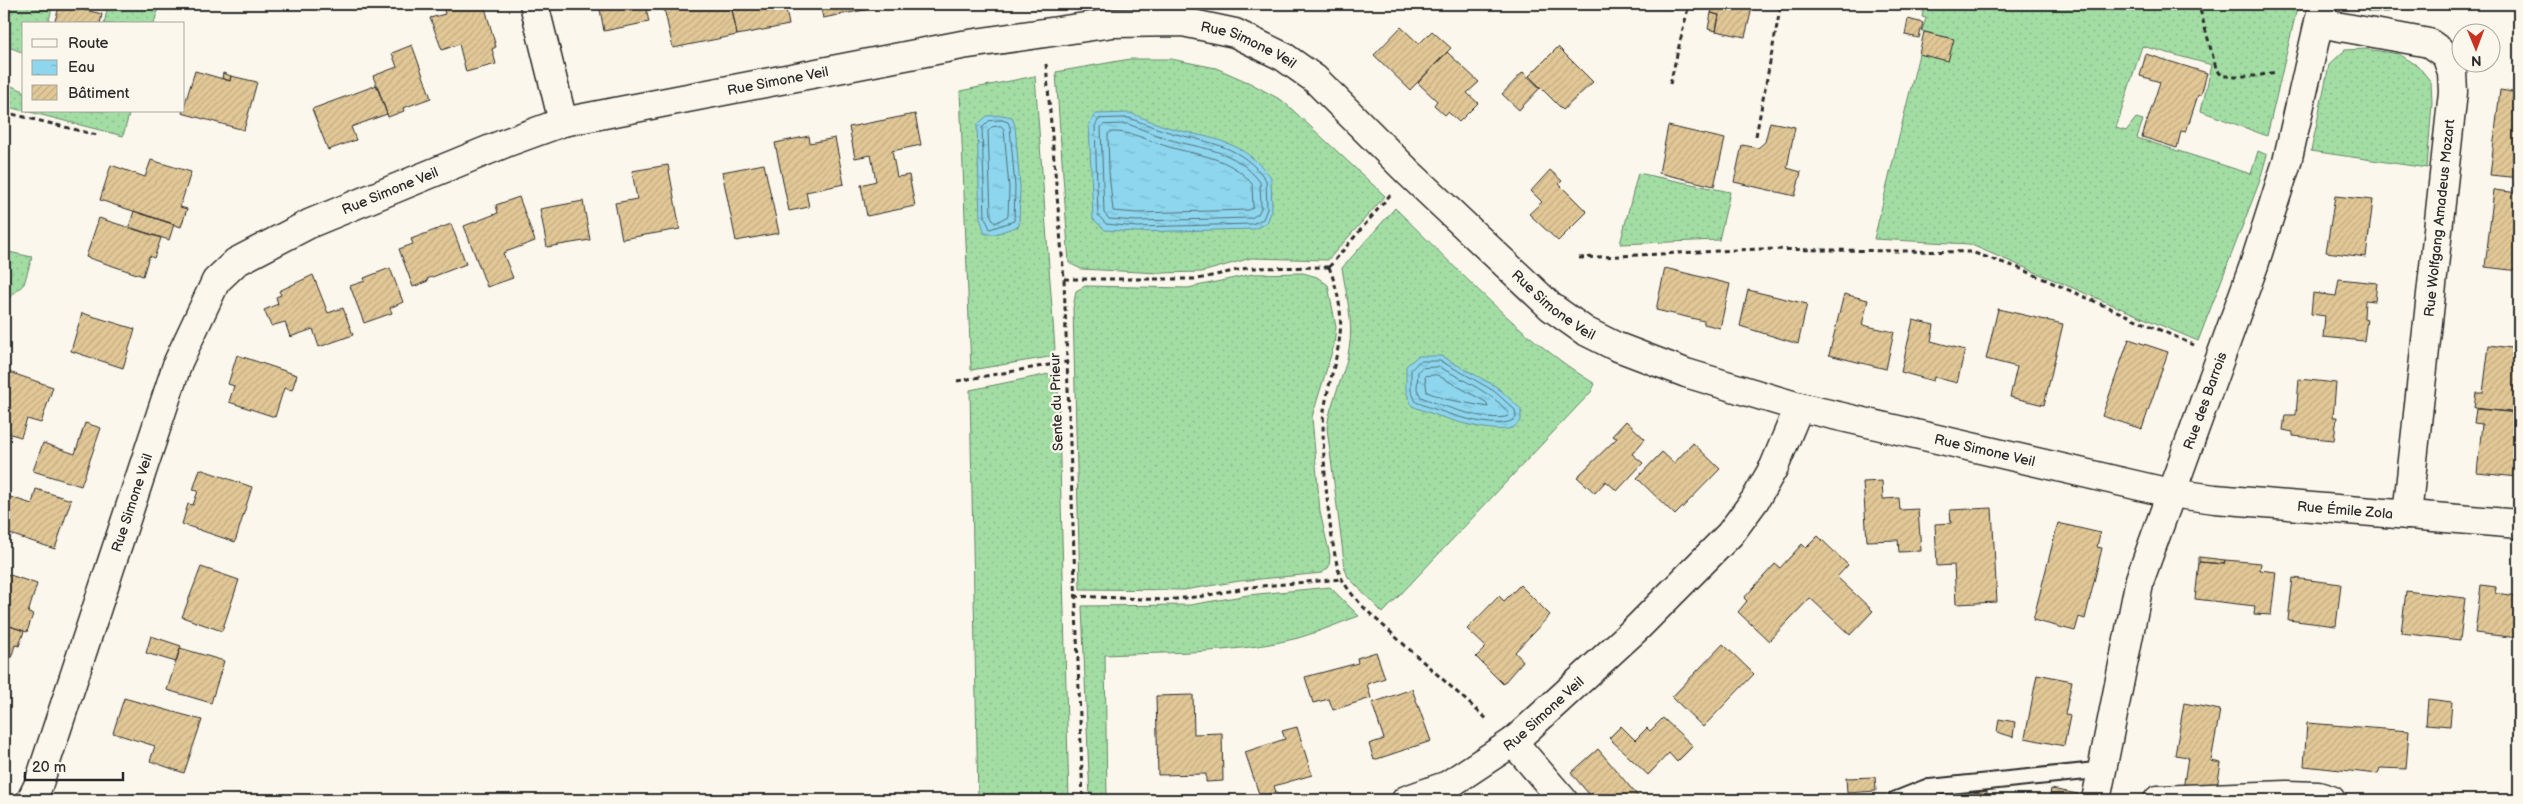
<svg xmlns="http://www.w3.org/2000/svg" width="2523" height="804" font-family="'Balsamiq Sans',sans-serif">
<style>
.grass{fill:url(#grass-dots);stroke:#668468}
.water{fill:url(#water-ripples);stroke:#6692a0}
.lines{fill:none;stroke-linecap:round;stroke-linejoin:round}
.shore{stroke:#526f79;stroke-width:1}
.building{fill:url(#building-hatch);stroke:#2b2b2b}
.lane-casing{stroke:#2b2b2b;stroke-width:19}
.street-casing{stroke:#2b2b2b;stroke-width:31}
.path{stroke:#2b2b2b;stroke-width:3;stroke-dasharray:5 4;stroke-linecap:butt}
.lane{stroke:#fbf7ec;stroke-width:15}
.street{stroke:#fbf7ec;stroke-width:28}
.labels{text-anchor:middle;stroke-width:4.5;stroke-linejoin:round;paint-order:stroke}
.street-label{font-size:14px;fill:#2b2b2b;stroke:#fbf7ec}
</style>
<defs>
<pattern id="grass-dots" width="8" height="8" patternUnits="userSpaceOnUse" patternTransform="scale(1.25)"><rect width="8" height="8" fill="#a2dea4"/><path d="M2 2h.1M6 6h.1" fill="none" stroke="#8cbf8d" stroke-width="1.8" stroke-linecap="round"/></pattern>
<pattern id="water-ripples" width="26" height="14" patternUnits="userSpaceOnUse" patternTransform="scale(1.25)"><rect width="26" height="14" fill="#8dd6ee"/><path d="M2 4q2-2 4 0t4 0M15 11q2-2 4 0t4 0" fill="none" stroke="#7ab8cc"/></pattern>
<pattern id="building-hatch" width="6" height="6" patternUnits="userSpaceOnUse" patternTransform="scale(1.25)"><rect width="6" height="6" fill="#e2c897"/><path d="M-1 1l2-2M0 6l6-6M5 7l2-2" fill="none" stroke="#c2ac82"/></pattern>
</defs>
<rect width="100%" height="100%" fill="#fbf7ec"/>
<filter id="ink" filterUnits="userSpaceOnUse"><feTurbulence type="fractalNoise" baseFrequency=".02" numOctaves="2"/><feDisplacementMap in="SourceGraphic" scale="10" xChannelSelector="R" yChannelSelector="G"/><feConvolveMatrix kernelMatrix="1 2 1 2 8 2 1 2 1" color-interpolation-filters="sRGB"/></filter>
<g filter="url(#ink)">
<!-- grass -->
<path class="grass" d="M10 4H53L48 24H24V53L4 45V22Z
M87 4H159L154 24H104L107 10Z
M1589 4H1681L1680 9 1588 8Z
M1925 4H2298L2267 136 2201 111 2212 65 2142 46 2116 128 2126 131 2136 118 2143 120 2137 138 2251 174 2258 151 2267 155 2259 183 2198 341 1969 244 1874 239 1919 54 1948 61 1953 39 1922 31 1926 18 1922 17Z
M2357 4H2390L2389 12H2369Z
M2366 49 2399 54 2418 66 2431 82 2432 103 2427 168 2311 151 2329 65 2345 50Z
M1130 59H1171L1216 68 1250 83 1283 101 1385 196 1328 260 1251 258 1202 272 1159 273 1081 269 1069 263 1056 72Z
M1035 76 1055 349 1049 357 971 370 960 91Z
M4 83 24 91V111L4 106Z
M26 111H130L123 136Z
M1638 173 1730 192 1719 240 1620 244Z
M1395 208C1459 270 1519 337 1595 384L1591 392 1383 613 1348 577 1345 569 1327 428C1330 401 1345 376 1349 349 1354 323 1346 294 1342 268Z
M4 251 32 257 24 284 4 303Z
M1303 273 1317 277 1328 285 1336 327 1334 345 1312 417 1320 512 1330 556 1329 567 1322 573 1240 581 1184 590 1080 589 1073 308 1076 291 1085 286 1188 288 1253 274Z
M1049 374 1058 387 1069 800H978L970 390Z
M1330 587 1359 616C1339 623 1319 632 1298 638 1235 654 1169 652 1105 655L1107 800H1090L1082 606 1190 605 1248 595Z"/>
<!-- water -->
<path class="water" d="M1130 113C1144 118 1159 125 1174 129 1217 140 1241 140 1271 177L1272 210 1267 223 1254 229 1137 232 1105 230 1093 219 1089 124 1095 114Z
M1002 115 1012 117 1015 126 1020 187 1019 226 995 234H985L980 218 977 125 987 116Z
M1418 356H1441L1497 387 1521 409V420C1518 423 1515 427 1512 428 1489 435 1434 415 1412 406L1406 391V366Z"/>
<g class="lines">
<!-- shore -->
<path class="shore" d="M1129 118C1143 123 1158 129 1172 133 1210 143 1241 145 1266 180L1267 209 1263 219 1252 224 1137 227 1106 224 1098 215 1095 126 1099 119Z
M1002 120 1008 122 1010 127 1015 187 1014 221 990 229 985 217 982 128 989 121Z
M1128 124C1141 129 1154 134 1168 139 1204 150 1234 148 1260 182L1261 208 1258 214 1251 218 1137 221 1109 219 1104 213 1101 127 1103 125Z
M1001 126 1004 129 1009 188 1008 216 995 223 991 216 988 131 992 127Z
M1111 132C1131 131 1147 140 1166 146 1198 156 1230 156 1252 184L1253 208 1249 210 1137 213 1113 211 1109 172 1108 134Z
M1420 361H1440L1461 372 1494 391 1515 410 1516 418C1499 434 1436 410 1416 402L1411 390V370Z
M1439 367C1454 375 1506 400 1509 416 1488 423 1442 406 1421 397L1417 389 1418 371 1422 368Z
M1437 375 1486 402 1488 407 1445 399 1427 392 1425 376Z"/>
</g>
<!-- building -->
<path class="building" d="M60 4 102 14 100 24H54Z
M382 4H414L384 12Z
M442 4H484L496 47 492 49 496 64 466 72 459 44 442 50 430 18 445 14Z
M599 4H645L649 22 604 31Z
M683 4H731L737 35 673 48 664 8Z
M731 4H785L789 25 737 35Z
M820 4H895L823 18Z
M974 4H985V8H974Z
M1714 4H1753L1745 37 1716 31 1719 15 1711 13Z
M2394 4H2411L2410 9H2394Z
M1711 13 1719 15 1716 31 1708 29Z
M1908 19 1923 23 1919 38 1905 35Z
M1401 27 1419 44 1432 31 1451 48 1410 90 1374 55Z
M1924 32 1954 39 1948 61 1919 54Z
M412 45 431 98 403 108 404 111 388 117 373 76 397 67 392 53Z
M1558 47 1593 82 1563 110 1529 76Z
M1447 52 1479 82 1467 93 1478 103 1459 122 1448 112 1445 115 1434 105 1437 101 1418 83Z
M2146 54 2207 73 2201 95H2198L2186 132 2181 131 2177 148 2142 137 2160 82 2140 76Z
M195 71 230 81 231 76 257 82 244 130 182 113Z
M1523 72 1540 88 1519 110 1502 94Z
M223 73 231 76 230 81 222 78Z
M377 85 387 114 351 127 356 140 328 150 312 109Z
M2500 90 2519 93V178L2490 175Z
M915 114 921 145 892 151 897 177 909 175 915 206 867 216 861 185 876 181 871 155 855 158 849 127Z
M1770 122 1795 127 1787 168 1801 172 1795 196 1734 182 1742 145 1758 148 1765 142Z
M1668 126 1725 139 1714 186 1659 173Z
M809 136 810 143 835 138 844 184 806 192 809 207 789 211 775 143Z
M151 160 191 172 180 207 187 209 181 227 100 200 111 165 145 177Z
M764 164 779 233 736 241 722 172Z
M668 165 680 229 622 239 615 203 637 199 632 171Z
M1550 170 1562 181 1559 184 1587 212 1558 241 1529 214 1542 202 1531 191Z
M2494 190 2519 193V271L2485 267Z
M2335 196 2373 200 2366 257 2326 252Z
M519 197 535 241 503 253 513 278 487 287 464 226 498 213 496 205Z
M583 201 590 240 547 247 540 209Z
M134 211 174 224 169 240 129 227Z
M99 218 161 238 154 258 149 256 143 276 86 257Z
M451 224 466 264 427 279 428 281 413 287 399 249 413 244 411 239Z
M390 268 403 302 390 308 392 313 364 323 350 286 365 281 364 278Z
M1665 268 1730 284 1720 328 1704 324V321L1656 310Z
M313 275 328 313 343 308 353 335 319 347 313 329 290 337 285 322 271 326 264 310 278 304 276 297 281 295 279 291Z
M2339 279 2377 283 2375 301 2365 300 2364 318 2367 319 2364 341 2323 337 2325 316 2311 314 2313 293 2336 296Z
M1748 290 1807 304 1798 344 1740 326Z
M1844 294 1868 300 1862 325 1894 332 1886 369 1829 355Z
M1998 309 2063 324 2044 405 2010 397 2017 367 1986 359Z
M82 313 135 329 123 368 71 351Z
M1913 320 1934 325 1931 341 1965 350 1957 383 1934 377 1933 381 1901 372Z
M2129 339 2168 352 2142 429 2102 416Z
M2489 345 2519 349V413L2474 408 2476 393H2483Z
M237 355 297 375 292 390 284 388 275 417 229 402 234 386 228 384Z
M6 371 53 387 41 423 27 419 21 437 4 432V378Z
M2299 379 2336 383 2333 417H2337L2334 440 2293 436V432L2283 430 2285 415H2296Z
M2476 409 2519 413 2518 477 2477 473 2482 424 2474 423Z
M1626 421 1645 439 1632 454 1643 463 1617 491 1606 481 1595 493 1577 477 1617 438 1612 436Z
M85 423 101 428 81 486 33 471 43 443 75 454Z
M1693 443 1720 469 1675 515 1637 478 1662 452 1674 463Z
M200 469 252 487 235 542 182 524 188 504 193 505 198 491 193 490Z
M1882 481 1883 499 1899 498 1900 510 1918 509 1921 551 1899 552 1898 540 1867 541 1863 482Z
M36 489 71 500 55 549 4 532V495L32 504Z
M1992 508 1997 602 1956 604 1954 565 1937 566 1935 524 1951 523 1950 510Z
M2058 523 2100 533 2097 547 2102 548 2085 619 2079 617 2075 631 2033 620Z
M1818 536 1848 565 1837 577 1873 611 1850 635 1810 598 1769 641 1738 612 1747 601 1744 598 1775 564 1780 568 1802 544 1806 548Z
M2199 557 2225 560 2224 564 2199 562Z
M2225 560 2261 563 2260 570 2276 572 2271 615 2254 614 2255 606 2195 599 2199 562 2224 564Z
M201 567 239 580 222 631 182 617Z
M4 573 37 584 28 613 33 614 27 632 4 624Z
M2293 578 2341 584 2336 626 2288 620Z
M1520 585 1550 615 1515 652 1523 661 1503 684 1476 657 1486 647 1467 629 1499 596 1504 601Z
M2481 585 2496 587 2495 593 2519 596V638L2475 633Z
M2406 591 2465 598 2460 640 2401 633Z
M4 624 24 631 19 646 15 645 5 678Z
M151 636 181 646 176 662 146 653Z
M1723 644 1754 674 1703 727 1672 697Z
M180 648 224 661 211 703 167 690Z
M1376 652 1385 678 1367 684 1371 698 1333 710 1329 699 1313 703 1305 677 1358 663 1357 658Z
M2037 674 2072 681 2065 714 2070 716 2064 746 2025 738Z
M1412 689 1431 741 1374 760 1369 744 1384 739 1372 703Z
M1193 695 1194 734 1222 733 1223 781 1206 782V774L1158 775 1156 696Z
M124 698 202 720 184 773 150 761 155 746 113 733Z
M2428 699 2452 702 2450 726 2426 724Z
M2184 703 2220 710 2211 761 2221 763 2217 787 2183 789 2188 757 2175 755Z
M1663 718 1693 746 1677 762 1669 753 1648 775 1609 738 1621 726 1635 740 1647 728 1650 731Z
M1999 719 2015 722 2013 737 1997 732Z
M2307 723 2409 731 2406 769 2380 768 2378 774 2304 766Z
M1297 727 1312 775 1274 786 1276 792 1260 797 1245 752 1285 739 1282 731Z
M1598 749 1641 800H1594L1571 773Z
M1875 777 1876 791 1847 793 1846 778Z
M2051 789 2078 794 2077 800H2049Z
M1987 791 1986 800H1974V793Z"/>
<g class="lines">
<!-- lane casing -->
<g class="lane-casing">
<path id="lane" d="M1895 800 1925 788 2101 770"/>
</g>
<!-- street casing -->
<g class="street-casing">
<g id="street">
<path d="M534 4 563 122"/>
<path d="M2319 23 2429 43 2446 55 2452 72 2453 92 2407 515"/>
<path d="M1513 742 1563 800"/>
<path id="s1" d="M31 800 38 786 178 362 216 281 236 262 311 223 508 142 563 122 962 45 1113 23 1183 22 1235 33 1284 57 1315 79 1409 173 1551 307 1585 331 1615 346 1686 373 1799 407 2170 493 2215 499 2519 524"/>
<path id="s2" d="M1406 800 1448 785 1513 742 1638 627 1730 534 1755 500 1774 467 1799 407"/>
<path id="s3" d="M2096 800 2140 579 2254 265 2287 162 2323 4"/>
<path d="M2158 800 2287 795 2318 796 2331 800"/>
</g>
</g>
<!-- path -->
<path class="path" d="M2195 4 2199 6 2216 68 2222 76H2256L2276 72
M1046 64 1064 279 1083 800
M1670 84 1689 4
M4 112 97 135
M1756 136 1781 4
M1579 258 1758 249 1971 252 2019 268 2194 345
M1329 267C1353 330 1334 352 1324 411 1320 438 1330 558 1342 579 1355 603 1380 622 1399 640 1429 667 1459 694 1489 721
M1329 267 1390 195
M1064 279H1198L1247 268 1329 267
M957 381 1066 362
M1074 596 1166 600 1204 596 1250 587 1341 579"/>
<!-- lane -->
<use href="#lane" class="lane"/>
<!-- street -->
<use href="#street" class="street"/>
</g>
</g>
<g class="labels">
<!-- street labels -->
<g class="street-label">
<text dy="5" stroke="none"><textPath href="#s1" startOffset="1634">Rue Simone Veil</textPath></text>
<text dy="5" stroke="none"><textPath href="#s1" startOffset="1154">Rue Simone Veil</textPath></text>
<text dy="5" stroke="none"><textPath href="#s1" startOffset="749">Rue Simone Veil</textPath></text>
<text transform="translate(2439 218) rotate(-84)" y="5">Rue Wolfgang Amadeus Mozart</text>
<text dy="5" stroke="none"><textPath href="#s1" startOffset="2039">Rue Simone Veil</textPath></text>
<text dy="5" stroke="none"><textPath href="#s3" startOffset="415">Rue des Barrois</textPath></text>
<text transform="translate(1056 402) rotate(-92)" y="5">Sente du Prieur</text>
<text dy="5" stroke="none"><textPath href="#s1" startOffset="2498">Rue Simone Veil</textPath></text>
<text dy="5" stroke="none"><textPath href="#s1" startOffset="314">Rue Simone Veil</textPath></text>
<text dy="5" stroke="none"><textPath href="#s1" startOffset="2864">Rue Émile Zola</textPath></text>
<text dy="5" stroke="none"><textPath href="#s2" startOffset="164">Rue Simone Veil</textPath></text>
</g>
</g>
<!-- margin -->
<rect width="2523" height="804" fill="none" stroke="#fbf7ec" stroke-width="20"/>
<rect x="10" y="10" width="2503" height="784" fill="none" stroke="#2b2b2b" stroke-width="2" filter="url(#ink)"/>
<!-- legend -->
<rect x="22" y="22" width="162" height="90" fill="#fbf7ec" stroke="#a8a59f"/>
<rect x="32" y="39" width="25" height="8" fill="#fbf7ec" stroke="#a8a59f"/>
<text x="68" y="48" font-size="15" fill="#2b2b2b">Route</text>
<rect x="32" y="60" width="25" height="15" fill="url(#water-ripples)" stroke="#a8a59f"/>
<text x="68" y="72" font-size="15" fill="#2b2b2b">Eau</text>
<rect x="32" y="85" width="25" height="15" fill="url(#building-hatch)" stroke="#a8a59f"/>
<text x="68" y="98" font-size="15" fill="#2b2b2b">Bâtiment</text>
<!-- north arrow -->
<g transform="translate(2476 48) rotate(179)"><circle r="24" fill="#fbf7ec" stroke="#a8a59f"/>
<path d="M0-4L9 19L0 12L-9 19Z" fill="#c8321e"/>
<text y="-8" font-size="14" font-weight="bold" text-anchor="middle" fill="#2b2b2b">N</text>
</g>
<!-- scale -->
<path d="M25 772v8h98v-8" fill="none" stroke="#2b2b2b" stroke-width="2.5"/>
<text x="32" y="772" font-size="15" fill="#2b2b2b" stroke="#fbf7ec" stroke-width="4" paint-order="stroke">20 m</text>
</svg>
